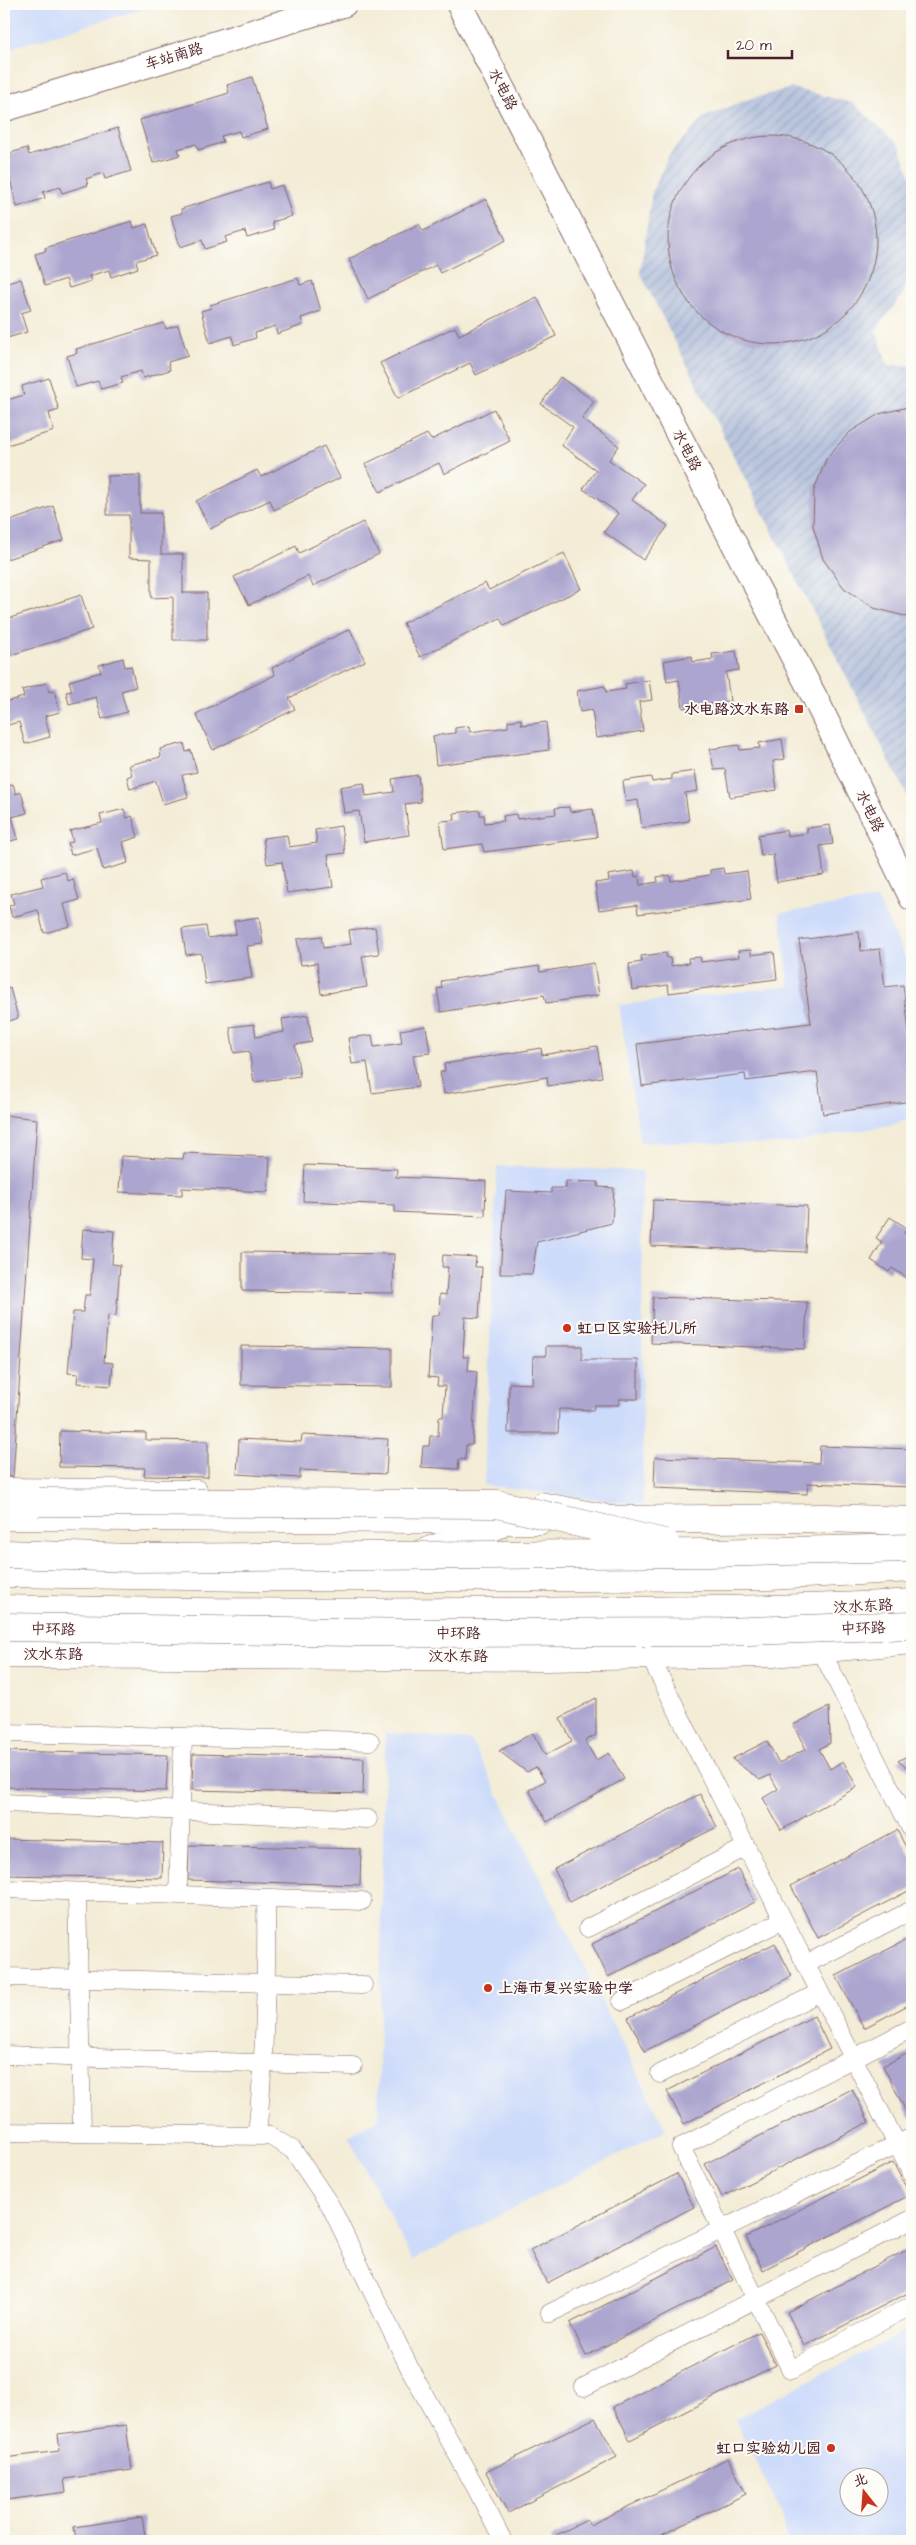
<svg xmlns="http://www.w3.org/2000/svg" width="916" height="2545" font-family="'Architects Daughter','LXGW WenKai TC',sans-serif">
<style>
.built{fill:#cddbfa;fill-rule:evenodd}
.industrial{fill:url(#industrial-furrows)}
.building{fill:#aba5cf}
.lines{fill:none;stroke-linecap:round;stroke-linejoin:round}
.street-casing{stroke:#856767;stroke-width:19}
.secondary-casing{stroke:#856767;stroke-width:27}
.primary-casing{stroke:#856767;stroke-width:29}
.highway-casing{stroke:#856767;stroke-width:29}
.street{stroke:#fff;stroke-width:18}
.secondary{stroke:#fff;stroke-width:25}
.primary{stroke:#fff;stroke-width:28}
.highway{stroke:#fff;stroke-width:28}
.highway-bridge-casing{stroke:#856767;stroke-width:29;stroke-linecap:butt}
.highway-bridge{stroke:#fff;stroke-width:28}
.poi-dot{fill:#c8321e;stroke:#fdfcf7;stroke-width:2}
.labels{text-anchor:middle;stroke-width:4;stroke-linejoin:round;paint-order:stroke}
.street-label{font-size:15px;fill:#4a1f2b;stroke:#fdfcf7}
.poi-label{font-size:15px;font-weight:bold;fill:#4a1f2b;stroke:#fdfcf7;text-anchor:end}
</style>
<defs>
<pattern id="industrial-furrows" width="10" height="10" patternUnits="userSpaceOnUse" patternTransform="scale(1.25)"><rect width="10" height="10" fill="#b9c5de"/><path d="M-1 1l2-2M0 10L10 0M9 11l2-2" fill="none" stroke="#a1a9bf"/></pattern>
</defs>
<rect width="100%" height="100%" fill="#fdfcf7"/>
<filter id="ink" filterUnits="userSpaceOnUse"><feTurbulence type="fractalNoise" baseFrequency=".02" numOctaves="2"/><feDisplacementMap in="SourceGraphic" scale="10" xChannelSelector="R" yChannelSelector="G"/><feConvolveMatrix kernelMatrix="1 2 1 2 8 2 1 2 1" color-interpolation-filters="sRGB"/></filter>
<filter id="wash" filterUnits="userSpaceOnUse"><feTurbulence type="fractalNoise" baseFrequency=".0096" numOctaves="4" result="noise"/><feDisplacementMap in="SourceGraphic" scale="20" xChannelSelector="R" yChannelSelector="G"/><feGaussianBlur stdDeviation="1.12" result="paint"/><feColorMatrix in="noise" values="0 0 0 0 0 0 0 0 0 0 0 0 0 0 0 0 0 1.4 0 .05"/><feComposite in="paint" operator="in"/></filter>
<g filter="url(#wash)">
<rect width="100%" height="100%" fill="#f3ecd6"/>
<!-- built -->
<path class="built" d="M4 4H159L4 50Z
M877 899 912 971V1117L892 1125 783 1144 640 1142 619 1005 789 986 780 913Z
M497 1166 642 1171 643 1505 484 1485Z
M385 1733 471 1740 666 2130 413 2260 348 2136 378 2120Z
M912 2328V2541H787L782 2515 735 2419ZM848 2478H878V2508H848Z"/>
<!-- industrial -->
<path class="industrial" d="M792 88 853 103 900 146 912 180V262L903 294 876 330 888 365 912 366V805L640 273 652 192 669 155 703 118 745 100Z"/>
<g id="blocks">
<!-- building -->
<path class="building" d="M252 77 268 129 241 137 239 131 221 136 223 142 198 150 196 144 178 149 180 155 153 163 140 120 229 93 227 85Z
M118 128 131 171 105 179 103 173 86 179 88 185 62 193 60 187 43 192 45 198 17 207 4 155 27 148 29 155Z
M668 240a104 104 0 1 1 208 0a104 104 0 1 1-208 0Z
M268 182 270 189 282 185 292 216 272 222 274 230 247 238 245 231 225 237 227 242 205 249 202 240 180 247 171 216 182 213 181 209Z
M486 199 506 240 440 273 436 265 368 299 349 259 419 224 423 231Z
M132 221 134 228 147 224 156 255 136 261 138 268 111 277 109 270 89 276 91 281 69 288 66 279 45 286 35 254 46 251 45 248Z
M298 278 300 285 312 281 321 311 301 318 303 325 277 334 275 326 255 333 256 338 234 345 232 336 210 343 201 311 211 308 210 305Z
M21 279 31 310 21 313 27 332 4 339V284Z
M537 297 556 336 476 375 470 363 398 398 380 363 455 327 459 335Z
M164 323 166 329 178 325 188 356 168 362 170 370 143 378 141 371 121 377 123 383 101 389 98 381 76 387 67 356 77 353 76 349Z
M560 377 594 401 582 419 619 446 609 460 644 484 632 500 668 526 643 560 604 532 618 513 583 489 596 470 561 445 573 427 541 404Z
M49 378 59 410 49 413 54 431 4 446V401L24 395 22 386Z
M912 406V616L908 617 874 608 844 588 823 559 813 526 814 490 827 457 850 432 879 414Z
M494 409 510 441 444 474 439 463 380 492 365 464 427 434 431 440Z
M324 446 340 478 274 510 270 500 210 529 196 501 257 470 261 477Z
M140 475V513H161V554H183V593H207V640H173V597L151 598V559L129 558V515H107V476Z
M53 506 64 540 4 560V523Z
M363 522 379 554 313 586 308 576 249 605 234 577 296 546 299 553Z
M564 553 581 589 504 626 500 618 420 657 403 623 485 583 489 590Z
M81 595 92 629 8 656 4 646V620Z
M350 629 365 661 289 698 295 709 213 750 196 714 275 675 272 668Z
M736 651 739 670 726 672 730 701 683 708 679 680 667 682 664 661 692 656 693 662 713 659 712 654Z
M123 658 125 667 131 666 136 687 121 691 127 712 102 719 96 697 69 704 66 692 72 691 69 681 101 672 99 665Z
M649 680 652 700 639 702 643 731 596 738 592 710 580 712 577 691 605 686 606 692 626 689 625 684Z
M46 683 49 692 54 691 60 712 45 716 50 737 25 744 19 722 4 726V702L24 697 22 690Z
M521 719 522 725 546 722 549 750 436 765 433 736 455 733V728L469 726 470 732 508 727V721Z
M782 739 785 759 773 761 777 790 730 797 725 769 714 770 710 749 739 745 740 750 760 748 759 743Z
M184 743 186 752 191 750 197 772 182 775 188 797 163 804 156 781 130 789 127 777 132 775 129 765 161 757 160 749Z
M695 771 698 791 685 793 689 821 642 828 638 800 626 802 623 781 651 777 652 782 672 779V774Z
M418 775 421 802 405 804 409 835 364 842 359 811 344 813 340 787 364 783 366 796 394 792 392 779Z
M13 784 16 794 21 792 27 813 12 817 18 839 4 843V787Z
M569 807 570 812 593 809 597 837 484 852 482 844 444 849 440 821 455 820 454 813 480 810V815H484L485 823 504 821 503 816 516 814 517 819 556 814 555 808Z
M124 809 127 818 132 816 138 837 123 842 128 863 103 870 97 848 71 855 68 843 73 842 70 831 102 823 100 815Z
M830 825 833 844 820 846 824 875 777 882 773 854 761 856 758 835 786 830 787 836 807 833V828Z
M341 826 345 853 328 855 333 887 287 893 282 862 267 864 263 838 287 835 289 847 317 843 315 830Z
M723 868 724 874 747 871 751 899 638 914 637 905 599 910 595 883 609 881 608 875 634 871 635 877 639 876 640 885 658 882 657 877 670 875 671 881 710 875V870Z
M65 872 68 881 73 879 79 900 64 904 70 926 44 933 38 910 12 917 9 906 14 904 11 894 43 886 41 878Z
M259 917 263 944 247 946 252 978 205 984 201 953 186 955 182 929 206 926 208 938 236 934 234 921Z
M375 927 379 954 362 956 367 987 321 994 317 963 301 965 297 939 321 936 323 948 351 944 349 930Z
M859 932 861 951 880 949 885 987 903 985 912 1054V1101L823 1114 817 1072 746 1081 745 1074 642 1086 637 1044 811 1023 799 940Z
M751 950V955L774 952 777 979 669 993 668 985 632 990 629 964 642 962 641 956 666 953 667 958H670L671 966 689 963 688 958 700 957 701 962 739 957 738 951Z
M594 963 599 995 546 1003 544 995 441 1012 437 989 442 988 441 981 539 966 540 972Z
M10 988 18 1018 4 1023V990Z
M308 1015 312 1042 295 1045 300 1076 254 1082 249 1051 234 1053 230 1027 254 1024 256 1037 284 1032 282 1019Z
M426 1026 430 1053 413 1055 418 1087 372 1093 367 1062 352 1064 348 1038 372 1035 374 1047 402 1043 400 1030Z
M597 1046 602 1077 548 1086 547 1077 444 1094 440 1072 445 1071 444 1064 541 1048 542 1055Z
M4 1115 37 1119 13 1477H4Z
M184 1153 270 1157 268 1192 182 1188V1195L119 1192 121 1156 183 1159Z
M305 1165 397 1169 396 1177 486 1181 485 1216 395 1212V1205L303 1201Z
M566 1181 598 1182V1187L614 1188 612 1223 537 1242 532 1274H500L506 1191 551 1193V1188H566Z
M653 1200 807 1206 805 1252 651 1246Z
M890 1217 907 1228 904 1233 912 1237 910 1280 892 1268 889 1272 871 1260 882 1242 876 1238Z
M83 1229 114 1231 112 1264 120 1265 116 1316 108 1315 104 1362 113 1363 111 1386 77 1383 78 1374 68 1373 73 1312H83L85 1295H90L93 1259 81 1258Z
M242 1252 394 1254 393 1293 242 1291Z
M443 1255 476 1257 475 1267H482L479 1318 465 1317 463 1357H469L468 1371 477 1372 472 1445H466L465 1460 459 1459 458 1469 421 1467 423 1446H429L430 1436H438L439 1417H443L445 1386H437L438 1378 428 1377 432 1315H439L440 1294 446 1295 448 1267H442Z
M653 1297 807 1302 805 1349 651 1343Z
M241 1346 392 1348V1387L241 1385Z
M546 1346H582V1360H638V1399H619V1405H595L593 1410 559 1409 558 1433H508L509 1383 532 1384 533 1356H546Z
M60 1431 146 1433V1440L208 1441V1477L144 1476 145 1468 59 1467Z
M302 1435 388 1439 386 1474 300 1470V1478L237 1474 239 1439 301 1442Z
M820 1446 912 1449V1487L808 1483 807 1494 654 1488 655 1457 819 1463Z
M596 1698V1735L585 1741 596 1760 609 1753 624 1779 547 1822 529 1790 545 1781 536 1767 527 1772 499 1751 533 1733 545 1755 572 1741 560 1718Z
M829 1707 830 1743 819 1749 830 1769 843 1761 857 1787 781 1830 763 1798 778 1789 770 1775 760 1780 732 1759 767 1741 779 1763 806 1749 793 1725Z
M4 1751 168 1755 166 1791 4 1787Z
M912 1753V1772L898 1761Z
M193 1754 364 1758 363 1794 192 1790Z
M700 1794 717 1827 570 1902 554 1869Z
M897 1830 912 1859V1889L818 1938 791 1886Z
M4 1839 163 1843 162 1878 4 1875Z
M189 1845 361 1849 360 1885 188 1880Z
M738 1869 755 1902 608 1977 592 1944Z
M912 1937V2003L864 2028 836 1976Z
M775 1943 792 1976 645 2051 628 2018Z
M814 2016 830 2049 684 2124 667 2091Z
M912 2051V2118L910 2119 883 2066Z
M852 2089 869 2122 722 2197 705 2164Z
M893 2162 910 2195 763 2270 746 2237Z
M677 2174 694 2207 547 2283 530 2250Z
M716 2247 733 2280 586 2356 570 2323Z
M912 2247V2291L804 2346 787 2312Z
M759 2332 776 2365 630 2440 613 2407Z
M595 2418 617 2457 508 2513 486 2472Z
M126 2425 132 2470 64 2479 66 2492 6 2500 4 2458 60 2451 58 2434Z
M728 2458 746 2494 649 2541H551L550 2538 587 2520 590 2525Z
M142 2517 146 2541H76L74 2527Z"/>
</g>
</g>
<g filter="url(#ink)">
<use href="#blocks" fill-opacity="0" stroke="#856767" stroke-width="1"/>
<g class="lines">
<!-- street casing -->
<g class="street-casing">
<path id="street" d="M4 1487 198 1489
M541 1501 604 1513
M820 1648 912 1831
M649 1655 912 2174
M4 1733 370 1741
M4 1803 368 1819
M4 1889 362 1901
M77 1892 82 2133
M178 1895 183 1737
M588 1928 746 1847
M806 1964 912 1910
M4 1977 363 1985
M622 2001 783 1920
M912 2028 681 2147 791 2370 912 2305
M4 2055 353 2066
M660 2074 820 1992
M4 2132 270 2136 293 2150 330 2205 411 2371 476 2488 503 2541
M257 2135C265 2056 267 1978 266 1898
M550 2313 912 2137
M584 2387 912 2219"/>
</g>
<!-- secondary casing -->
<g class="secondary-casing">
<path id="secondary" d="M459 4 744 563 816 700 912 898
M4 109 344 4"/>
</g>
<!-- primary casing -->
<g class="primary-casing">
<path id="primary" d="M4 1516 541 1520
M589 1520 826 1518 912 1521
M421 1554 497 1525
M4 1573 251 1577H583L769 1576 912 1568
M4 1609C205 1614 405 1613 606 1611 709 1610 810 1610 912 1603
M4 1654 546 1657 773 1653 912 1640"/>
</g>
<!-- highway casing -->
<g class="highway-casing">
<path id="highway" d="M4 1502H38"/>
</g>
<!-- street -->
<use href="#street" class="street"/>
<!-- secondary -->
<use href="#secondary" class="secondary"/>
<!-- primary -->
<use href="#primary" class="primary"/>
<!-- highway -->
<use href="#highway" class="highway"/>
<!-- highway-bridge casing -->
<g class="highway-bridge-casing">
<path id="highway-bridge" d="M38 1502 497 1504 665 1543
M4 1554 134 1558 708 1553 912 1548
M4 1627 426 1633 724 1632 912 1625"/>
</g>
<!-- highway-bridge -->
<use href="#highway-bridge" class="highway-bridge"/>
</g>
</g>
<!-- markers -->
<g class="poi-dot">
<rect x="794" y="704" width="10" height="10" rx="2.5"/>
<circle cx="567" cy="1328" r="5"/>
<circle cx="488" cy="1988" r="5"/>
<circle cx="831" cy="2448" r="5"/>
</g>
<g class="labels">
<!-- street labels -->
<g class="street-label">
<text transform="translate(174 56) rotate(-17)" y="5">车站南路</text>
<text transform="translate(503 89) rotate(63)" y="5">水电路</text>
<text transform="translate(687 450) rotate(63)" y="5">水电路</text>
<text transform="translate(870 811) rotate(64)" y="5">水电路</text>
<text transform="translate(863 1606) rotate(-3)" y="5">汶水东路</text>
<text transform="translate(863 1628) rotate(-2)" y="5">中环路</text>
<text transform="translate(53 1629) rotate(1)" y="5">中环路</text>
<text x="458" y="1638">中环路</text>
<text x="53" y="1659">汶水东路</text>
<text x="458" y="1661">汶水东路</text>
</g>
<!-- poi labels -->
<g class="poi-label">
<text x="789" y="714">水电路汶水东路</text>
<text x="577" y="1333" text-anchor="start">虹口区实验托儿所</text>
<text x="498" y="1993" text-anchor="start">上海市复兴实验中学</text>
<text x="821" y="2453">虹口实验幼儿园</text>
</g>
</g>
<!-- margin -->
<rect width="916" height="2545" fill="none" stroke="#fdfcf7" stroke-width="20"/>
<!-- north arrow -->
<g transform="translate(864 2492) rotate(343)"><circle r="24" fill="#fdfcf7" stroke="#b5a4a5"/>
<path d="M0-4L9 19L0 12L-9 19Z" fill="#c8321e"/>
<text y="-8" font-size="14" font-weight="bold" text-anchor="middle" fill="#4a1f2b">北</text>
</g>
<!-- scale -->
<path d="M728 50v8h64v-8" fill="none" stroke="#4a1f2b" stroke-width="2.5"/>
<text x="736" y="50" font-size="15" fill="#4a1f2b" stroke="#fdfcf7" stroke-width="4" paint-order="stroke">20 m</text>
</svg>
